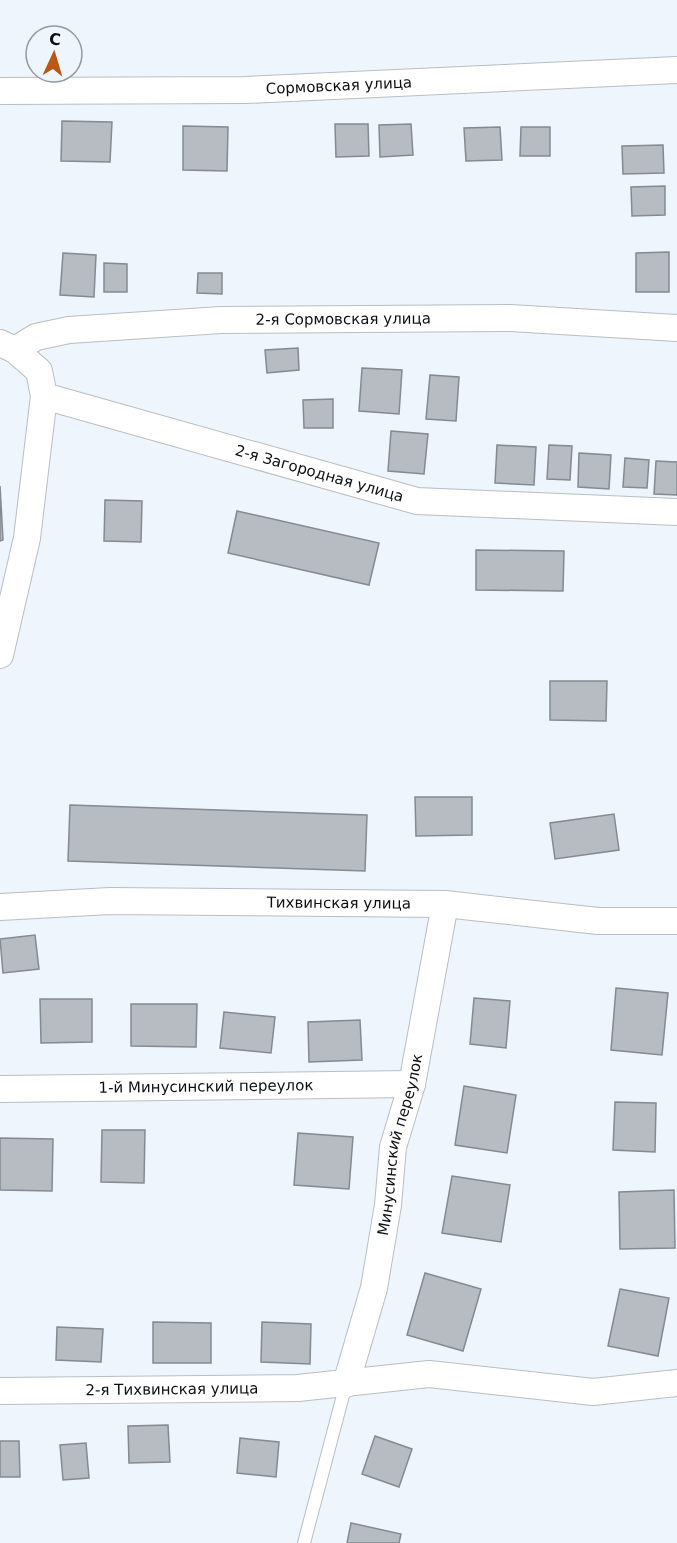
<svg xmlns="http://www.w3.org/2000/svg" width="677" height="1543" font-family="'DejaVu Sans',sans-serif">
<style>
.building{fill:#b6bcc2;stroke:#848a90;stroke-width:1.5}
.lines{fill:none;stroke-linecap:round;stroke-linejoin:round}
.lane-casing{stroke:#b8bec4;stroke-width:14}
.street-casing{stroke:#b8bec4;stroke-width:28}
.lane{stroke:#fff;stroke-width:12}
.street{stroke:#fff;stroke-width:26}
.labels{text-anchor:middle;stroke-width:6;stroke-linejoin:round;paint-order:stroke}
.street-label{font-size:15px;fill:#0c0e10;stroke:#eff5fc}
</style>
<rect width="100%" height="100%" fill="#eff5fc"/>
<!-- building -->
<path class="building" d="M62 121 112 122 110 162 61 161Z
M335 124H368L369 156 336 157Z
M411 124 413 155 380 157 379 125Z
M183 126 228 127 227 171 183 170Z
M500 127 502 160 466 161 464 128Z
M521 127H550V156H520Z
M663 145 664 173 623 174 622 146Z
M665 186V215L632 216 631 187Z
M669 252V292H636V253Z
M63 253 96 255 94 297 60 295Z
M104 263 127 264V292H104Z
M198 273H222V294L197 293Z
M298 348 299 370 267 373 265 350Z
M362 368 402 370 399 414 359 411Z
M430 375 459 377 456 421 426 419Z
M333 399V428H304L303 400Z
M391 431 428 434 424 474 388 471Z
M497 445 536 447 534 485 495 483Z
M549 445 572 446 570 480 547 479Z
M579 453 611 455 609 489 578 487Z
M625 458 649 460 647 488 623 487Z
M656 461 677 462V495L654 494Z
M0 486 3 540 0 541Z
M105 500 142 501 141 542 104 541Z
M237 511 379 543 369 585 228 553Z
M476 550 564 551 563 591 476 590Z
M550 681H607L606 721 550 720Z
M415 797H472V835L416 836Z
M70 805 367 815 365 871 68 861Z
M614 814 619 850 555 859 550 823Z
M35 935 39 969 3 973 0 939Z
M616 988 668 993 662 1055 611 1050Z
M474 998 510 1001 506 1048 470 1044Z
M40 999H92V1042L41 1043Z
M131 1004H197L196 1047 131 1046Z
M224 1012 275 1017 271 1053 220 1048Z
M360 1020 362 1060 309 1062 308 1022Z
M464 1086 516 1095 507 1153 455 1145Z
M615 1102 656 1103 655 1152 613 1150Z
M102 1130H145L144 1183 101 1182Z
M298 1133 353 1137 349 1189 294 1185Z
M0 1138 53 1139 52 1191 0 1190Z
M452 1176 510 1185 501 1242 442 1233Z
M674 1190 675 1248 620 1249 619 1192Z
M425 1273 481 1289 463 1351 407 1335Z
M620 1289 669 1298 658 1356 608 1346Z
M153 1322 211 1323V1363H153Z
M262 1322 311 1324 310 1364 261 1362Z
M57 1327 103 1329 101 1362 56 1360Z
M168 1425 170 1462 129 1463 128 1426Z
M375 1436 412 1449 399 1487 362 1474Z
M240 1438 279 1442 276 1477 237 1473Z
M0 1441H19L20 1477H0Z
M86 1443 89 1478 63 1480 60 1445Z
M351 1523 401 1534 399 1543H347Z"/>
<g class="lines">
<!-- lane casing -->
<g class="lane-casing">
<path id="lane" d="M304 1543 346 1384"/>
</g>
<!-- street casing -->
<g class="street-casing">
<g id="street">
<path id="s1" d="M0 91 246 90 677 70"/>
<path id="s2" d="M0 343 15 350 39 371 44 396 417 501 677 512"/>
<path id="s3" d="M15 350 36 337 69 330 221 320 510 318 677 328"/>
<path d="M0 655 27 538 44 396"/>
<path id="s4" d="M0 907 110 901 445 904 598 921H677"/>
<path id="s5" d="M0 1089 412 1084"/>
<path id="s6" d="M346 1384 374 1288 388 1205 393 1147 412 1084 445 904"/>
<path id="s7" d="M0 1391 298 1388 429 1374 593 1392 677 1383"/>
</g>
</g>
<!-- lane -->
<use href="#lane" class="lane"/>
<!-- street -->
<use href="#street" class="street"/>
</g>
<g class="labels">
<!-- street labels -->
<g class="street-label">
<text dy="5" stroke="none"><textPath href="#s1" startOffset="339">Сормовская улица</textPath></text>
<text dy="5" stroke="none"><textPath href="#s3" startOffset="333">2-я Сормовская улица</textPath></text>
<text dy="5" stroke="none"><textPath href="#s2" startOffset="360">2-я Загородная улица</textPath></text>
<text dy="5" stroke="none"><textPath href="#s4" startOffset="339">Тихвинская улица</textPath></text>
<text dy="5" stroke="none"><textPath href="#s5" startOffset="206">1-й Минусинский переулок</textPath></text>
<text dy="5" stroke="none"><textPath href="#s6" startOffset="246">Минусинский переулок</textPath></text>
<text dy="5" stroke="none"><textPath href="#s7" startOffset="172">2-я Тихвинская улица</textPath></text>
</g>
</g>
<!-- north arrow -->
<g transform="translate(54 54) rotate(4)"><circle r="28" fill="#eff5fc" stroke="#94999e" stroke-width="1.5"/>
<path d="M0-4.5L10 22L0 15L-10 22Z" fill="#b95816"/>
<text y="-9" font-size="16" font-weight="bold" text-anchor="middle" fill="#0c0e10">С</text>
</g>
</svg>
